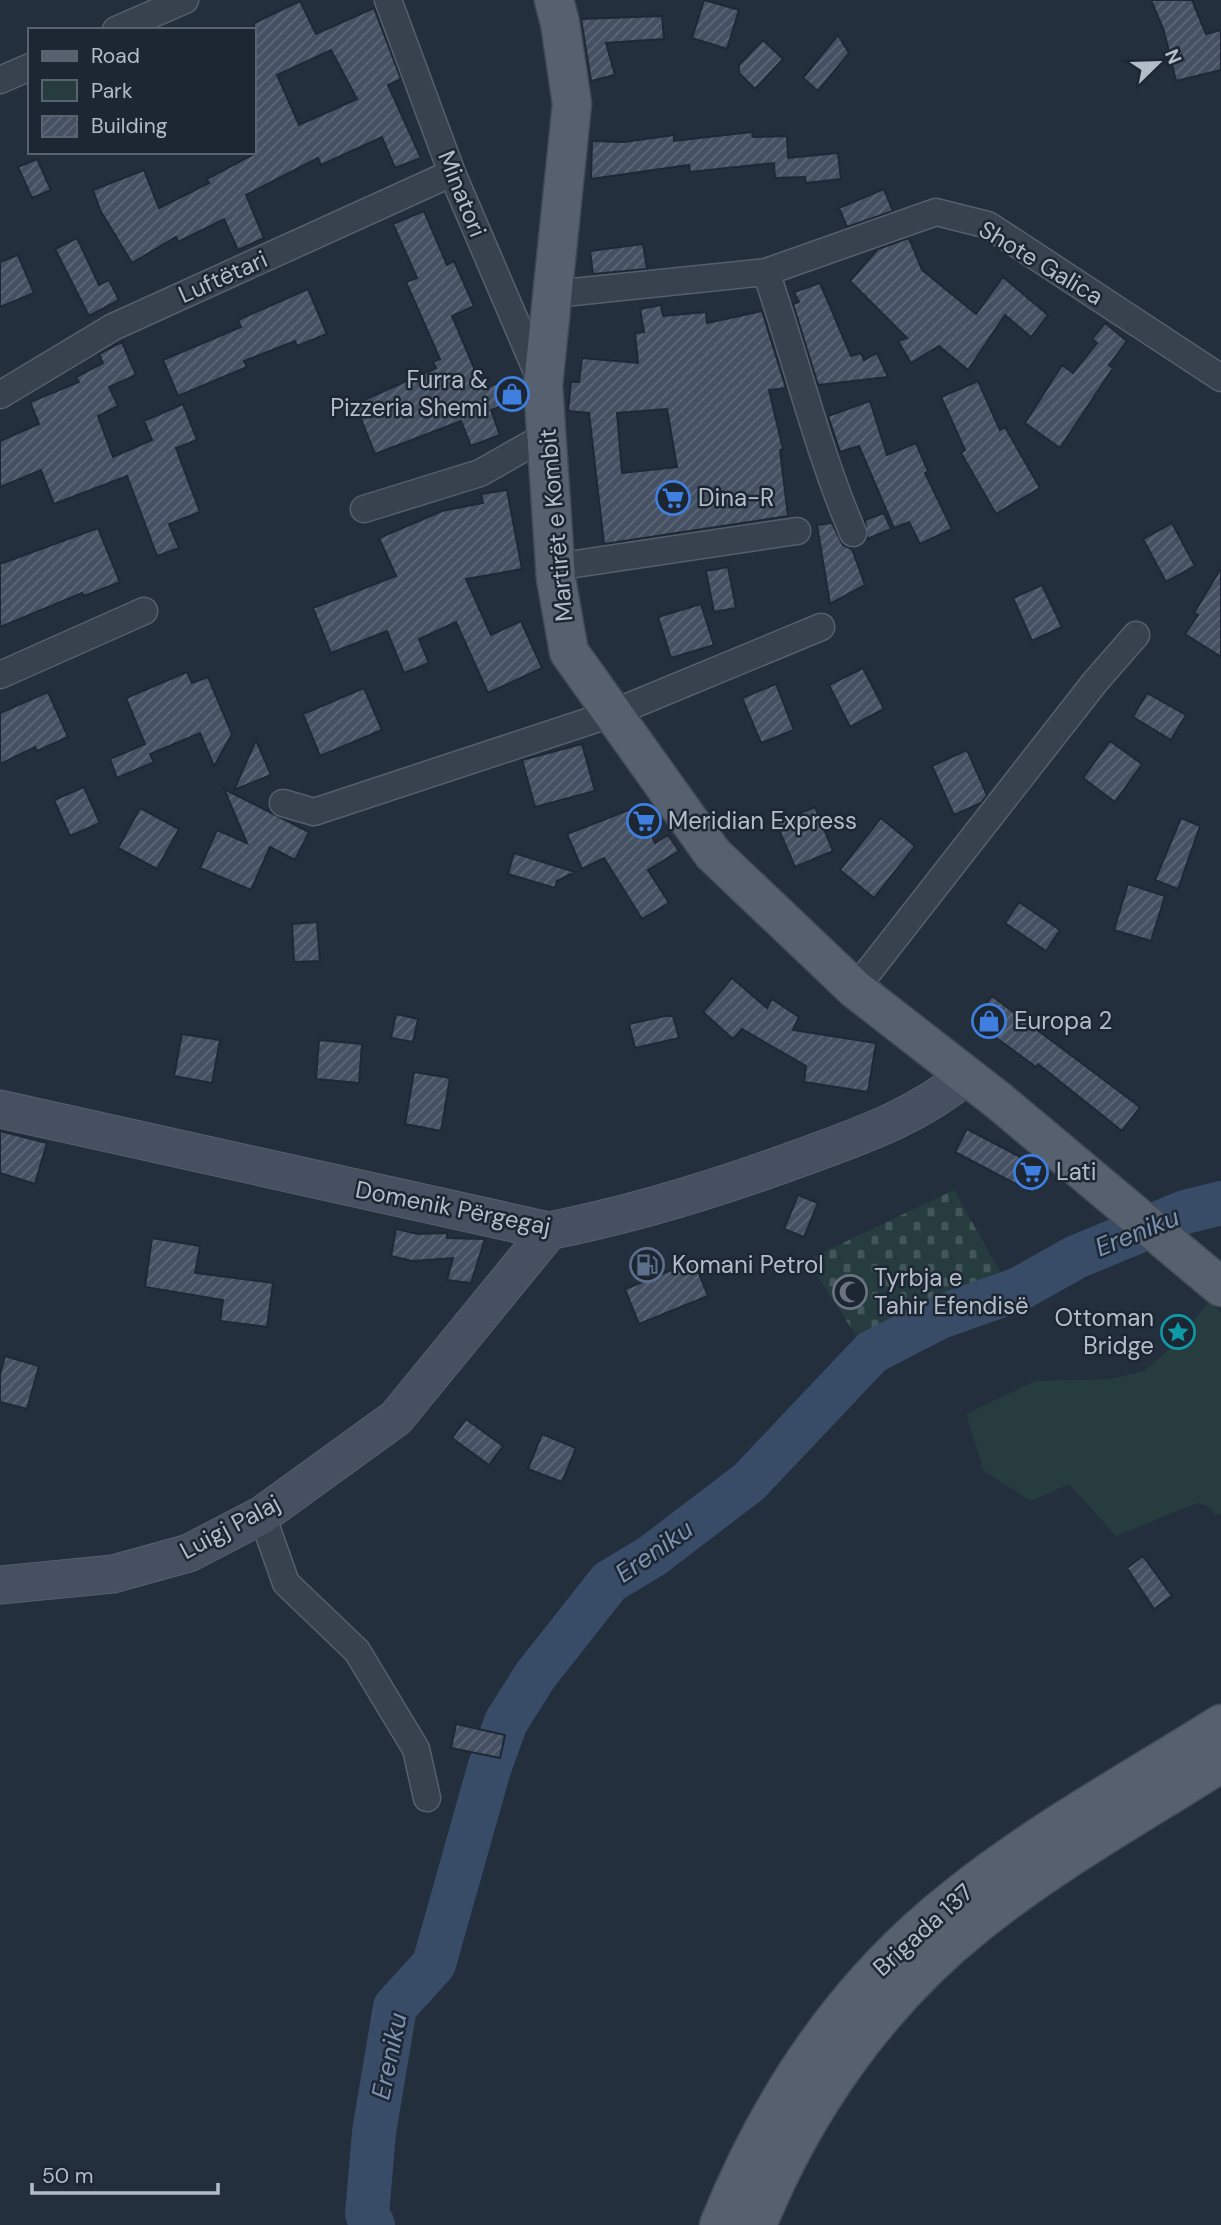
<svg xmlns="http://www.w3.org/2000/svg" width="1221" height="2225" font-family="'DM Sans',sans-serif">
<style>
.cemetery{fill:url(#cemetery-stones)}
.park{fill:#263c3f}
.lines{fill:none;stroke-linecap:round;stroke-linejoin:round}
.river{stroke:#394c67;stroke-width:44}
.building{fill:url(#building-hatch);stroke:#1f2835;stroke-width:2;fill-rule:evenodd}
.street-casing{stroke:#565f6c;stroke-width:29}
.secondary-casing{stroke:#565f6c;stroke-width:39}
.primary-casing{stroke:#414a57;stroke-width:41}
.street{stroke:#38414e;stroke-width:26}
.secondary{stroke:#465061;stroke-width:37}
.primary{stroke:#56606e;stroke-width:38}
.labels{text-anchor:middle;stroke-width:5;stroke-linejoin:round;paint-order:stroke}
.street-label{font-size:24px;fill:#b4bcc9;stroke:#1d2633}
.poi-label{font-size:24px;fill:#b4bcc9;stroke:#1d2633;text-anchor:start}
.water-label{font-size:26px;font-style:italic;fill:#7c92b1;stroke:#1d2633}
</style>
<defs>
<pattern id="cemetery-stones" width="16" height="16" patternUnits="userSpaceOnUse" patternTransform="scale(1.75)"><rect width="16" height="16" fill="#263c3f"/><path d="M2 7V4a2 2 0 0 1 4 0v3zM10 15v-3a2 2 0 0 1 4 0v3z" fill="#435659"/></pattern>
<pattern id="building-hatch" width="6" height="6" patternUnits="userSpaceOnUse" patternTransform="scale(1.75)"><rect width="6" height="6" fill="#455162"/><path d="M-1 1l2-2M0 6l6-6M5 7l2-2" fill="none" stroke="#5d6877"/></pattern>
</defs>
<rect width="100%" height="100%" fill="#242f3e"/>
<!-- cemetery -->
<path class="cemetery" d="M954 1190 1000 1272 874 1363 807 1260Z"/>
<!-- park -->
<path class="park" d="M1209 1302 1221 1312V1514L1215 1515 1210 1507 1197 1503 1116 1536 1069 1484 1031 1501 984 1471 966 1414 1035 1381 1111 1379 1144 1371 1171 1348Z"/>
<g class="lines">
<!-- river -->
<path class="river" d="M373 2225 367 2214 374 2132 395 2007 434 1964 489 1769 506 1722 535 1676 609 1582 652 1556 749 1482 872 1352 940 1317 1019 1289 1076 1257 1185 1212 1221 1203"/>
</g>
<!-- building -->
<path class="building" d="M704 0 739 10 727 49 692 38Z
M1151 0H1192L1206 34 1221 30V70L1176 81 1164 31Z
M300 1 316 34 374 8 401 79 388 85 421 158 395 168 382 137 321 165 318 158 246 195 264 238 238 250 224 219 178 242 176 237 132 263 100 210 93 190 144 170 159 208 209 183 207 179 254 154V23ZM331 50 357 99 299 125 277 75Z
M662 16 664 39 606 43 615 75 591 81 581 19Z
M838 35 849 53 818 91 803 78Z
M763 40 783 59 755 89 739 73V65Z
M752 132 753 137 787 136 788 158 838 153 841 179 806 183 805 177 775 178 774 163 690 172 689 165 591 179 592 141 624 142 674 135V141Z
M37 159 51 190 32 198 18 167Z
M884 189 893 211 847 227 839 208Z
M424 211 447 265 454 261 474 306 452 316 483 389 516 376 522 398 491 410 500 435 471 446 461 421 375 454 355 404 436 368 433 362 440 359 406 282 417 278 393 224Z
M77 238 99 285 109 280 119 300 89 316 55 249Z
M909 238 922 270 976 314 1003 277 1048 315 1031 337 1005 315 968 370 939 346 911 363 898 341 907 338 850 281 878 249Z
M643 244 647 269 593 274 590 251Z
M18 255 34 293 0 307V262Z
M820 283 851 356 861 353 864 360 877 353 888 377 818 385 793 304 799 302 794 292Z
M308 289 327 334 297 346 295 341 244 361 247 367 178 396 163 360 241 327 238 320Z
M661 305 663 316 706 312 707 323 762 311 786 388 769 390 783 449 780 450 788 516 604 544 589 413 568 411 571 382H579L582 358 638 363 635 333 644 332 640 309ZM667 409 677 467 622 473 617 413Z
M1105 323 1127 341 1109 365 1113 368 1060 448 1025 423 1062 365 1073 373 1097 343 1092 339Z
M122 342 136 375 109 387 118 406 98 416 113 457 152 440 144 421 183 404 197 440 176 448 200 512 169 524 179 548 157 556 127 476 54 504 41 470 0 487V441L39 424 30 402 79 382 76 377 103 363 99 354Z
M978 381 1000 430 1005 427 1040 488 996 514 961 453 965 450 941 397Z
M870 401 887 455 916 443 928 471 925 473 952 529 920 544 909 522 894 528 859 446 840 452 828 416Z
M507 490 522 569 466 579 491 635 521 621 542 668 488 693 456 622 419 639 429 663 404 673 387 631 331 653 313 608 396 576 379 538 442 511 483 503 481 494Z
M884 513 891 529 867 539 865 520Z
M832 523 843 545 852 549 865 585 830 604 817 525Z
M1172 523 1195 566 1166 582 1143 539Z
M98 528 120 582 84 596 82 593 0 627V564Z
M728 567 736 608 714 612 706 571Z
M1221 568V657L1185 634 1198 615 1194 613Z
M1042 585 1062 627 1032 641 1013 598Z
M701 604 714 645 671 658 658 617Z
M863 668 884 709 850 727 829 685Z
M187 672 192 683 208 677 232 734 214 766 200 733 150 754 154 762 117 778 110 759 145 744 126 698Z
M776 684 794 730 761 743 742 698Z
M364 688 382 730 320 756 303 714Z
M48 692 68 737 37 751 35 747 0 764V713Z
M1147 693 1186 715 1171 740 1133 717Z
M256 740 271 775 234 790Z
M1110 741 1142 764 1115 802 1083 778Z
M582 744 595 791 535 807 522 760Z
M967 750 987 795 981 803 954 815 932 766Z
M84 787 100 823 70 836 54 800Z
M224 789 309 832 295 860 270 847 251 890 200 868 217 830 247 843Z
M639 806 655 843 668 835 679 851 648 870 669 903 642 919 604 858 582 869 567 834Z
M815 807 833 851 795 867 776 823Z
M140 808 179 829 157 869 118 848Z
M881 818 915 846 874 898 840 870Z
M1181 818 1200 826 1178 889 1155 880Z
M514 853 575 872 557 881 555 888 508 874Z
M1128 884 1165 896 1151 941 1114 930Z
M1019 902 1060 930 1046 951 1005 923Z
M317 922 320 961 294 962 292 924Z
M732 978 767 1008 772 999 799 1017 793 1030 876 1043 868 1092 804 1082 806 1066 742 1029 733 1039 703 1012Z
M992 996 1140 1107 1122 1131 1038 1064 1036 1067 973 1021Z
M396 1014 418 1019 413 1042 391 1038Z
M665 1016H673L679 1038 635 1048 629 1024Z
M182 1034 220 1040 212 1083 174 1076Z
M319 1040 362 1044 359 1083 316 1079Z
M414 1072 450 1078 441 1131 405 1124Z
M967 1129 1045 1170 1033 1193 955 1152Z
M0 1131 47 1143 35 1184 0 1173Z
M798 1195 818 1203 804 1237 784 1229Z
M396 1229 418 1234 447 1233V1238L485 1239 471 1283 447 1280 453 1258 412 1261 391 1256Z
M152 1238 200 1246 195 1273 273 1283 267 1327 220 1321 223 1300 145 1287Z
M694 1261 708 1296 639 1324 625 1289Z
M5 1356 39 1366 27 1409 0 1402V1375Z
M466 1419 503 1446 489 1465 452 1438Z
M542 1434 576 1448 562 1482 528 1469Z
M1143 1556 1172 1596 1154 1609 1127 1568Z
M456 1724 505 1735 500 1758 451 1748Z"/>
<g class="lines">
<!-- street casing -->
<g class="street-casing">
<path id="street" d="M388 0 452 173 541 381
M116 30 185 0
M0 80 30 67
M766 272C796 359 817 449 853 533
M554 294 766 272 936 212 988 225 1221 378
M0 395 113 327 452 173
M364 509 480 473 547 435
M555 567 797 531
M0 675 144 611
M283 803 314 812 611 714 821 627
M855 989 1095 682 1136 635
M262 1515 286 1583 357 1651 416 1749 427 1798"/>
</g>
<!-- secondary casing -->
<g class="secondary-casing">
<path id="secondary" d="M0 1109 549 1231C634 1214 719 1188 800 1158 860 1136 917 1117 967 1075
M0 1585 113 1574 189 1553 262 1515 396 1418 549 1231"/>
</g>
<!-- primary casing -->
<g class="primary-casing">
<path id="primary" d="M554 0 560 23 572 104 543 385 556 579 569 652 713 854 855 989 999 1101 1221 1287
M719 2225C770 2098 846 1984 955 1898 1037 1832 1132 1780 1221 1724
M757 2225C804 2109 878 2003 977 1924 1053 1863 1139 1815 1221 1763"/>
</g>
<!-- street -->
<use href="#street" class="street"/>
<!-- secondary -->
<use href="#secondary" class="secondary"/>
<!-- primary -->
<use href="#primary" class="primary"/>
</g>
<!-- icons -->
<defs>
<g id="shop-ring" transform="scale(1.75)"><circle r="9.5" fill="#1d2633" stroke="#3f7fe0" stroke-width="1.5"/><path d="M-5-2.5h2.3a2.7 3.5 0 0 1 5.4 0H5L5.5 6h-11ZM-1.5-2.5h3a1.5 2.3 0 0 0-3 0Z" fill="#3f7fe0"/></g>
<g id="supermarket-ring" transform="scale(1.75)"><circle r="9.5" fill="#1d2633" stroke="#3f7fe0" stroke-width="1.5"/><path d="M-6-5.5h2.5l.6 2H6L4.5 2H-2.5L-4.4-4H-6ZM-1.5 3.2a1.3 1.3 0 1 0 .1 0ZM3 3.2a1.3 1.3 0 1 0 .1 0Z" fill="#3f7fe0"/></g>
<g id="fuel-ring" transform="scale(1.75)"><circle r="9.5" fill="#1d2633" stroke="#5c6f8a" stroke-width="1.5"/><path d="M-5.5-6h7V0h2V4h1.3V-2.5L3-4.5l.8-.8L6-3V5H2.5V1h-1V6h-7ZM-4.2-4.7v3.2H.2V-4.7Z" fill="#5c6f8a"/></g>
<g id="mosque-ring" transform="scale(1.75)"><circle r="9.5" fill="#1d2633" stroke="#6b7280" stroke-width="1.5"/><path d="M3.5-4.9A6 6 0 1 0 3.5 4.9A5 5 0 1 1 3.5-4.9Z" fill="#6b7280"/></g>
<g id="sight-ring" transform="scale(1.75)"><circle r="9.5" fill="#1d2633" stroke="#0f9aa8" stroke-width="1.5"/><path d="M0-6L1.8-2.2L6-1.7L2.9 1.2L3.7 5.4L0 3.3L-3.7 5.4L-2.9 1.2L-6-1.7L-1.8-2.2Z" fill="#0f9aa8"/></g>
</defs>
<g fill-rule="evenodd">
<use href="#shop-ring" x="512" y="394"/>
<use href="#supermarket-ring" x="673" y="498"/>
<use href="#supermarket-ring" x="644" y="821"/>
<use href="#shop-ring" x="989" y="1021"/>
<use href="#supermarket-ring" x="1031" y="1172"/>
<use href="#fuel-ring" x="647" y="1265"/>
<use href="#mosque-ring" x="850" y="1292"/>
<use href="#sight-ring" x="1178" y="1332"/>
</g>
<g class="labels">
<!-- street labels -->
<g class="street-label">
<text transform="translate(462 194) rotate(68)" y="8">Minatori</text>
<text transform="translate(1041 263) rotate(31)" y="8">Shote Galica</text>
<text transform="translate(223 277) rotate(-24)" y="8">Luftëtari</text>
<text transform="translate(556 525) rotate(-95)" y="8">Martirët e Kombit</text>
<text transform="translate(453 1208) rotate(11)" y="8">Domenik Përgegaj</text>
<text transform="translate(230 1527) rotate(-28)" y="8">Luigj Palaj</text>
<text transform="translate(923 1930) rotate(-42)" y="8">Brigada 137</text>
</g>
<!-- poi labels -->
<g class="poi-label">
<text x="488" y="388" text-anchor="end">Furra &amp;<tspan x="488" dy="28">Pizzeria Shemi</tspan></text>
<text x="698" y="506">Dina-R</text>
<text x="668" y="829">Meridian Express</text>
<text x="1014" y="1029">Europa 2</text>
<text x="1056" y="1180">Lati</text>
<text x="672" y="1273">Komani Petrol</text>
<text x="874" y="1286">Tyrbja e<tspan x="874" dy="28">Tahir Efendisë</tspan></text>
<text x="1154" y="1326" text-anchor="end">Ottoman<tspan x="1154" dy="28">Bridge</tspan></text>
</g>
<!-- water labels -->
<g class="water-label">
<text transform="translate(1137 1232) rotate(-22)" y="9">Ereniku</text>
<text transform="translate(654 1551) rotate(-35)" y="9">Ereniku</text>
<text transform="translate(389 2056) rotate(-78)" y="9">Ereniku</text>
</g>
</g>
<!-- legend -->
<rect x="28" y="28" width="228" height="126" fill="#1d2633" stroke="#59626f" stroke-width="2"/>
<rect x="42" y="51" width="35" height="10" fill="#56606e" stroke="#59626f" stroke-width="2"/>
<text x="91" y="63" font-size="21" fill="#b4bcc9">Road</text>
<rect x="42" y="80" width="35" height="21" fill="#263c3f" stroke="#59626f" stroke-width="2"/>
<text x="91" y="98" font-size="21" fill="#b4bcc9">Park</text>
<rect x="42" y="116" width="35" height="21" fill="url(#building-hatch)" stroke="#59626f" stroke-width="2"/>
<text x="91" y="133" font-size="21" fill="#b4bcc9">Building</text>
<!-- north arrow -->
<g transform="translate(1158 63) rotate(67)" stroke="#1d2633" stroke-width="5" paint-order="stroke">
<path d="M0-5L12 26L0 18L-12 26Z" fill="#b4bcc9"/>
<text y="-10" font-size="19" font-weight="bold" text-anchor="middle" fill="#b4bcc9">N</text>
</g>
<!-- scale -->
<path d="M32 2183v10h186v-10" fill="none" stroke="#b4bcc9" stroke-width="3.5"/>
<text x="42" y="2183" font-size="21" fill="#b4bcc9" stroke="#1d2633" stroke-width="5" paint-order="stroke">50 m</text>
</svg>
